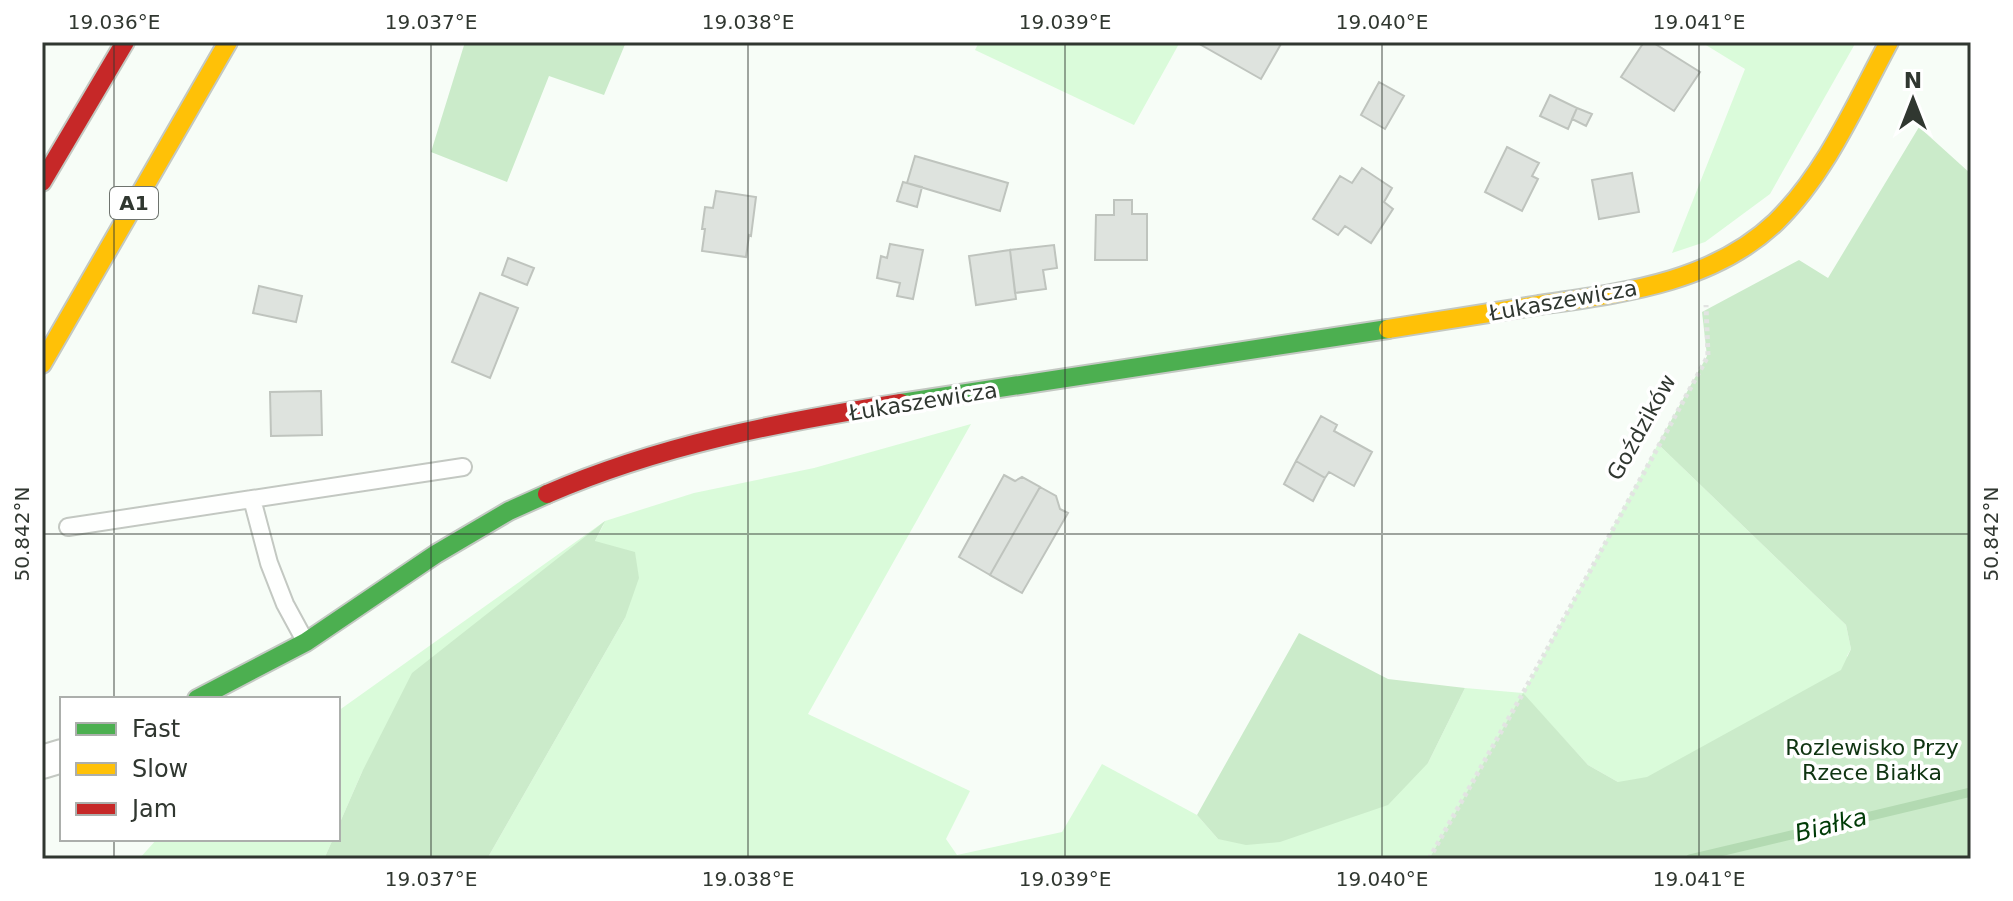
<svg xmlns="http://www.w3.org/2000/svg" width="2013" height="901" font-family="'DejaVu Sans',sans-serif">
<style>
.green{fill:#dafbda}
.forest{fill:#cbebca}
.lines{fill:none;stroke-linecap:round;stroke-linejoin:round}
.stream{stroke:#b3dab2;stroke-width:9}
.building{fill:#dee3de;stroke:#bfc4be;stroke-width:2}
.lane-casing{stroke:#c3c8c2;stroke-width:20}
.street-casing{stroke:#c3c8c2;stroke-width:36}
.fast-casing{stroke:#c3c8c2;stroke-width:22}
.slow-casing{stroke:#c3c8c2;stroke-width:22}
.jam-casing{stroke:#c3c8c2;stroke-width:22}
.path{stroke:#e2e4e2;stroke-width:5;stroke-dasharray:4 4;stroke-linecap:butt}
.lane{stroke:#fefffe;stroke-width:16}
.street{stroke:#fefffe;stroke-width:32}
.fast{stroke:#4caf50;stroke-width:18}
.slow{stroke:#ffc107;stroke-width:18}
.jam{stroke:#c62828;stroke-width:18}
.ticks{fill:none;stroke:#303730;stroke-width:2;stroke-opacity:0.45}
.labels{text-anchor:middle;stroke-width:7;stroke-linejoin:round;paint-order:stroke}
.shield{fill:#fff;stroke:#6e736e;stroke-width:2}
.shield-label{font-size:20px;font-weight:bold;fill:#303730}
.street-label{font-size:22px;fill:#303730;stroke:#fff}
.park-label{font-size:22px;fill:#0f3411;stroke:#fff}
.water-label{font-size:24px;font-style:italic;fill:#003b07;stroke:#fff}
.neatline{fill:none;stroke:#303730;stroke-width:3}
.ticks-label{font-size:20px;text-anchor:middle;fill:#303730}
</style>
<rect width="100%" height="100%" fill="#f7fdf7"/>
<!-- green -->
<path class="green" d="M979 42H1180L1134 125 975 50Z
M1701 42H1856L1770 194 1705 242 1672 253 1745 69Z
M971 424 808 714 970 791 946 839 957 855 1062 832 1102 764 1197 815 1218 839 1428 763 1465 688 1523 693 1658 444 1846 625 1851 649 1847 656 1971 859 1618 782 1588 765 1523 694 1429 859H487L625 618 595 541 604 524 362 772 338 827V711L605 521 694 493 814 468Z
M157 839H333L324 859H139Z"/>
<!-- forest -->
<path class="forest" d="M465 42H626L604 95 549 76 507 182 431 152Z
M1919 127 1971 174V859H1429L1523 693 1588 765 1618 782 1647 777 1841 670 1851 649 1846 625 1658 444 1707 356 1702 312 1799 260 1828 278Z
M605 521 595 541 635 552 639 578 625 618 487 859H324L333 839H338V827L362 772 412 673Z
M1299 633 1388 679 1465 688 1428 763 1388 805 1280 842 1246 845 1218 839 1197 815Z"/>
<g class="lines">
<!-- stream -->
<path class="stream" d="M1690 859 1971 792"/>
</g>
<!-- building -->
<path class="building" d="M1196 42H1277L1281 44 1261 79Z
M1644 42H1652L1700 72 1674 111 1621 77Z
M1379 82 1404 96 1385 129 1361 115Z
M1550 95 1577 108 1568 129 1540 116Z
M1577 108 1592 114 1586 126 1572 119Z
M1507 147 1539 163 1532 176 1538 179 1522 211 1485 192Z
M915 156 1008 183 1000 211 907 183Z
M1362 168 1392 188 1384 202 1393 209 1371 243 1345 226 1338 235 1313 219 1340 176 1352 183Z
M1632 173 1639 212 1599 219 1592 180Z
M903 182 922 187 917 207 897 201Z
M716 191 756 197 751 236 749 235 746 257 702 251 705 229H702L705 207 713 208Z
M1114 200H1132V214H1147V260H1095L1096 215H1114Z
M890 244 923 250 913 299 897 296 900 283 877 278 881 256 887 258Z
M1054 245 1057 268 1043 270 1046 289 1015 293 1010 250Z
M1010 250 1016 299 976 305 969 256Z
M508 258 534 268 527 285 502 275Z
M259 286 302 296 296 322 253 313Z
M480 293 518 308 490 378 452 362Z
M321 391 322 435 271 436 270 392Z
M1321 416 1337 425 1334 431 1372 452 1354 486 1329 472 1325 478 1296 461Z
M1296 461 1325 478 1313 501 1284 484Z
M1004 475 1015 481 1022 477 1040 487 990 575 959 557Z
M1040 487 1056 496 1060 509 1068 513 1022 593 990 575Z"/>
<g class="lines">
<!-- lane casing -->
<g class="lane-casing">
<path id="lane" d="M252 499 269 563 285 604 304 639
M68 527 463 467"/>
</g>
<!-- street casing -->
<g class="street-casing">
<path id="street" d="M42 762 62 756"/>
</g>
<!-- fast casing -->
<g class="fast-casing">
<path id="fast" d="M901 403 1388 329
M197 699 306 642 436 554 509 511 547 494"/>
</g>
<!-- slow casing -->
<g class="slow-casing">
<path id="slow" d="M1388 329C1439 321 1489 313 1539 305 1622 293 1712 283 1776 222 1826 173 1856 103 1889 42
M42 364 228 42"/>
</g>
<!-- jam casing -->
<g class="jam-casing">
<path id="jam" d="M42 182 125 42
M547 494C660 445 780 422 901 403"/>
</g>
<!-- path -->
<path class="path" d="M1429 859 1523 693 1708 356 1706 305"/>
<!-- lane -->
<use href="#lane" class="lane"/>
<!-- street -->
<use href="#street" class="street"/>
<!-- fast -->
<use href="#fast" class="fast"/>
<!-- slow -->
<use href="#slow" class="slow"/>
<!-- jam -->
<use href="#jam" class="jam"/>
</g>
<!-- ticks -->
<path class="ticks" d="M114 42V699M431 42V859M748 42V859M1065 42V859M1382 42V859M1699 42V859M42 534H1971M114 839V859"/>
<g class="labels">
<!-- shield labels -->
<rect class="shield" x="110" y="187" width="48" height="32" rx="6"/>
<g class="shield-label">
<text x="134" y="210">A1</text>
</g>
<!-- street labels -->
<g class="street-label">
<text transform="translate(1563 300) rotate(-10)" y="8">Łukaszewicza</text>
<text transform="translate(923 401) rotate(-9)" y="8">Łukaszewicza</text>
<text transform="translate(1641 427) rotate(-61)" y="8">Goździków</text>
</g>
<!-- park labels -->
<g class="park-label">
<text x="1872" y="755">Rozlewisko Przy<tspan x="1872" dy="25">Rzece Białka</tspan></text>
</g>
<!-- water labels -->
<g class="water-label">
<text transform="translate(1831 825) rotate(-14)" y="8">Białka</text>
</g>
</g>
<!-- border -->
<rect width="2013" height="901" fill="none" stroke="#ffffff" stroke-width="88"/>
<!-- legend -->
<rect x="60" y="697" width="280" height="144" fill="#ffffff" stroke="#acafac" stroke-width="2"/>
<rect x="76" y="723" width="40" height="12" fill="#4caf50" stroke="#acafac" stroke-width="2"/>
<text x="132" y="737" font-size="24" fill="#303730">Fast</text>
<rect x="76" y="763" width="40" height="12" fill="#ffc107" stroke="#acafac" stroke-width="2"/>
<text x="132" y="777" font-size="24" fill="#303730">Slow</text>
<rect x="76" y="803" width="40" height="12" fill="#c62828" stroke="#acafac" stroke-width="2"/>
<text x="132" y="817" font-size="24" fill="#303730">Jam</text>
<!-- north arrow -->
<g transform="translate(1913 100)" stroke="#ffffff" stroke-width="6" paint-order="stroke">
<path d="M0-6L14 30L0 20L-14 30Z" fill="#303730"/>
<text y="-12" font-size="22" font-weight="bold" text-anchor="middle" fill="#303730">N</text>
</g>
<rect x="44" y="44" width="1925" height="813" class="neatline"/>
<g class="ticks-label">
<text x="114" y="29">19.036°E</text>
<text x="431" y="29">19.037°E</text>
<text x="748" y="29">19.038°E</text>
<text x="1065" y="29">19.039°E</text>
<text x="1382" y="29">19.040°E</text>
<text x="1699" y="29">19.041°E</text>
<text transform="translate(22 534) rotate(-90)" y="7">50.842°N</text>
<text transform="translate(1991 534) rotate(-90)" y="7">50.842°N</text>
<text x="431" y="886">19.037°E</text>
<text x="748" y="886">19.038°E</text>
<text x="1065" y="886">19.039°E</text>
<text x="1382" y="886">19.040°E</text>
<text x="1699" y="886">19.041°E</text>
</g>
</svg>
